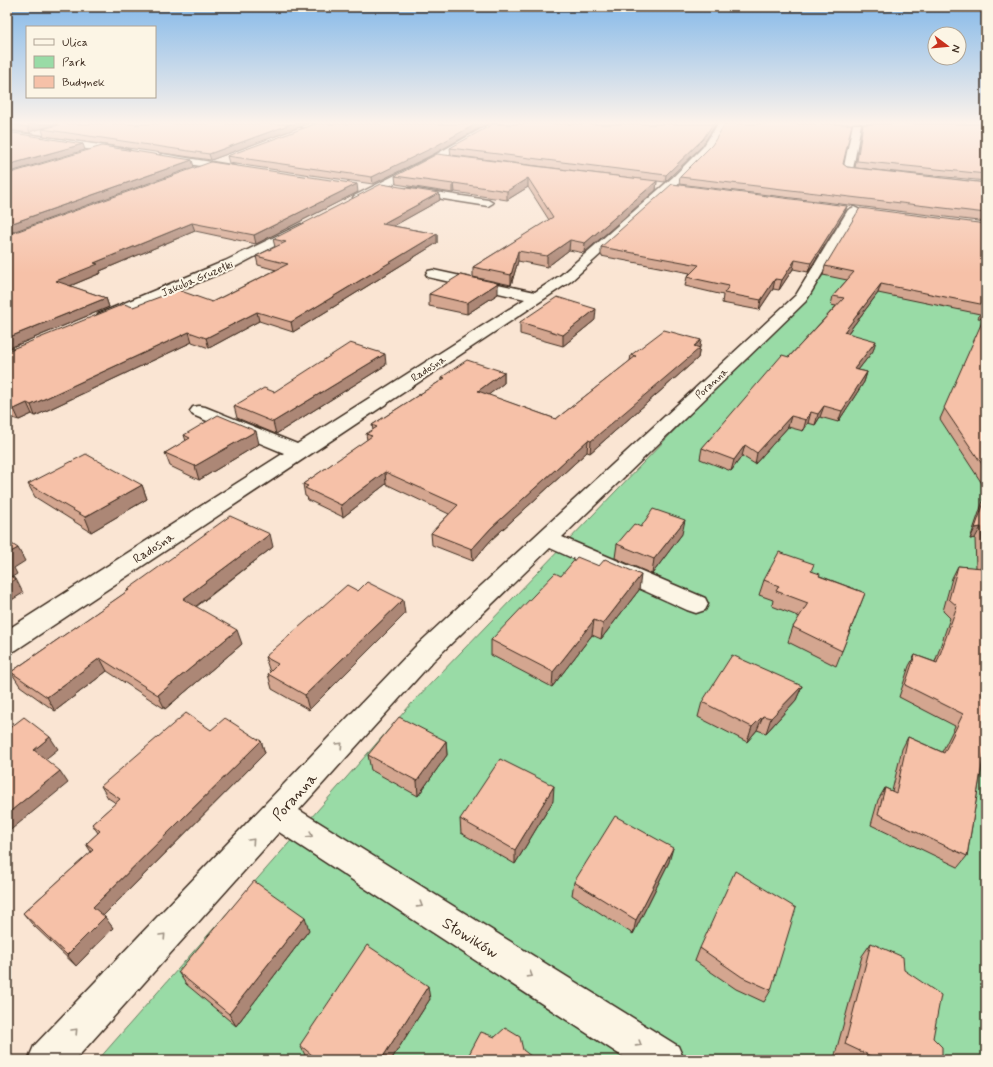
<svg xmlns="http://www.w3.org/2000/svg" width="993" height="1067" font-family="Mynerve,sans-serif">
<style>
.green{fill:#99dba6;stroke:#6a8262}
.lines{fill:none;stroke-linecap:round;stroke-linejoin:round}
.minor-casing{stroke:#3b2a1e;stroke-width:3}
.minor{fill:#fcf5e5;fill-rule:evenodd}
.wall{fill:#d4a690;stroke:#3b2a1e}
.shaded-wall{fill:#ac8776;stroke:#3b2a1e}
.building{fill:#f6c1a8;stroke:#3b2a1e}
.oneway{stroke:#9c9082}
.labels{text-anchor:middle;stroke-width:4;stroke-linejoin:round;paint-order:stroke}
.far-street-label{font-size:11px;fill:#3b2a1e;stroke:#fcf5e5}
.street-label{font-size:13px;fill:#3b2a1e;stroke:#fcf5e5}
.near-street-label{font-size:16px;fill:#3b2a1e;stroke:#fcf5e5}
</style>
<rect width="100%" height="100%" fill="#fae5d3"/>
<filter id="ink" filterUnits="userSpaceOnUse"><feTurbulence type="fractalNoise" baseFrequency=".025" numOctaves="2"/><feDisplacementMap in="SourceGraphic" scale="8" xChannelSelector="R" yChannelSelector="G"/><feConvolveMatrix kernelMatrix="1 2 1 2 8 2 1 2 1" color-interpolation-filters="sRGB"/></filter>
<g filter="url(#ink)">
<!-- green -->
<path class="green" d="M868 214 986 230V1060H98L412 703 821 278Z"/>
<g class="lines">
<!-- minor casing -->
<g class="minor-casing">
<path id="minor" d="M295 124H315L318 126C313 130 300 128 295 124Z
M490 124H500L439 160 362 200H354L353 198 354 196 433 156Z
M718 124H726L710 151 681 181 571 281 16 650 7 653V630L284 453 193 415 190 411 193 407 199 406 205 407 297 444 525 299 428 277 426 274 428 271 433 270 535 292 561 275 673 177 703 147Z
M853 124H861L853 169 878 172 879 174 878 176 848 174 843 171Z
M7 131 127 149 132 152 127 155 7 137Z
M163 154 235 166 240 169 235 172 160 159 158 157 160 155Z
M409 188 488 200 493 203 488 206 405 193 404 191 405 189Z
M854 207 860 210 806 301 562 537 705 598 708 604 705 610 696 613 687 610 550 548 433 661 299 810 678 1046 684 1060H628L279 832 75 1060H28L34 1046 415 647 796 295 848 210Z
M301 224 305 226 307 228 305 230 235 267 108 320 103 321 98 320 96 317 98 314 225 261Z"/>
</g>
<!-- minor -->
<use href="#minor" class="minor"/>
</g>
<!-- wall -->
<path class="wall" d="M7 124H58L32 131 30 133 7 130Z
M308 124 211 160 44 136 42 129Z
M862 124H986V181L855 168Z
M712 145 843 164 847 167 986 183V222L679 184 680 177Z
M702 146 665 182 657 181 656 190 584 253 569 250 547 267 518 261 511 285 473 277V267L549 220 528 187 507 200 455 192 453 193 396 184 395 176 647 180 451 155 450 148Z
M432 155 373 184 229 163 227 156Z
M358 192 256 244 195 231 100 271 101 273 70 286 106 298 109 307 7 349V235Z
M439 193 440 200 393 226 437 234V243L293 332 259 321 209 348 192 342 35 416 32 414 19 420 9 417 7 418V351L133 307 212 302 276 270 258 265 256 256 275 247 273 239Z
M847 206 844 214 808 272 793 269 779 290 773 289 759 310 722 303 723 295 685 286 687 277 690 273 601 256V247Z
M986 224V486L983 485 940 419 984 319 978 318 980 314 878 293 848 333 873 351 858 370 867 372 864 382 838 422 820 417 815 425 808 423 803 431 788 427 755 464 742 456 731 471 700 459 702 448 789 357 836 306 831 305 833 296 847 280 823 275 825 266Z
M429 294H498L467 314 429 306Z
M595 320 563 346 520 334V322Z
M701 340 698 358 590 453 587 452 491 540 473 561 432 545 431 533 449 514 386 484 343 517 308 500 307 497 305 496 303 484 367 440 366 434 373 430 372 425 442 380V377L504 372V383L488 395 556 419 630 361 631 355Z
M386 365 276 434 237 418 234 406 274 392Z
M184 435 259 444 199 480 170 466 165 453 186 441Z
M28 484 142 485 147 499 91 532 35 497Z
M986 492V682L982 695 983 759 967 856 958 867 871 825 878 800 885 788 892 791 902 749 908 737 942 752 955 726 899 697 909 666 915 655 935 662 950 618 943 611 952 578 958 566 976 568 975 538 970 539Z
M641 527 682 534 652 574 615 558 617 544Z
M273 547 196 607 242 644 165 709 107 671 55 711 20 686 11 672 128 591 127 590Z
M812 571 820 576 865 593 836 666 788 642 793 627 800 617 772 606 773 600 759 595 764 580Z
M561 576 639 590 601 639 592 635 552 687 491 655V640Z
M405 614 309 710 272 689 268 674 270 672 265 657Z
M802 686 796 700 766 733 757 730 747 742 698 717 702 702Z
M211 730 261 741 265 753 103 916 113 928 76 966 32 924 23 913 91 852 86 844 98 833 92 824 116 803 108 798 101 786Z
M446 741 447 755 418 796 371 770 368 755Z
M553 801 515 864 461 833 460 819Z
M669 862 633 934 572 895 574 882Z
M309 930 236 1026 186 984 178 972Z
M871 943 933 1038 942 1060H845L835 1055 862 956Z
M700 948 771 990 764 1002 736 989 695 961Z
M430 999 391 1060H310L306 1057 300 1045Z"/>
<!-- shaded-wall -->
<path class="shaded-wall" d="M29 124H58L32 131 30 133 28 127Z
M291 124H308L211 160 209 154Z
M476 124H487L432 155 373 184 372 177Z
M713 124H716L702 146 665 182 666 175Z
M83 144 85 150 7 173V165Z
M192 160 194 167 7 234V225Z
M528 178V187L507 200V191Z
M657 181 656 190 584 253 585 243Z
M454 183 455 192 453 193V184Z
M357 184 358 192 256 244 254 235Z
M439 193 440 200 383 232 382 224Z
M847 206 844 214 808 272 811 263Z
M192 223 195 231 100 271 101 273 60 290 56 281 94 263Z
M437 234V243L293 332 291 322Z
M570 240 569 250 547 267V256Z
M518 251V261L511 285V275Z
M795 260 793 269 779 290 782 280Z
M775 279 773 289 759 310 761 300Z
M498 283V294L467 314V303Z
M881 284 878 293 841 342 844 332Z
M106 298 109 307 7 349V338Z
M596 309 595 320 563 346V335Z
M257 312 259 321 209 348 206 338Z
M189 332 192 342 35 416 31 405Z
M701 340 698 358 590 453 591 441Z
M876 341 873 351 851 379 854 369Z
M385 354 386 365 276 434 273 422Z
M504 372V383L478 403V391Z
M867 372 864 382 838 422 842 411Z
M27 403 32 414 19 420 14 409Z
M824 406 820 417 815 425 818 414Z
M7 412 9 417 7 418Z
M811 412 808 423 803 431 806 420Z
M791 416 788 427 755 464 757 453Z
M256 431 259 444 199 480 195 466Z
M588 440 587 452 491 540 473 561 472 549 491 528Z
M745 445 742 456 731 471 734 460Z
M385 472 386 484 343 517 341 505Z
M142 485 147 499 91 532 85 517Z
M685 520 682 534 652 574 654 559Z
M981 527 975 538 970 539 975 528Z
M270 534 273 547 187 613 183 599Z
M18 548 25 561 14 568 17 574 7 580V554Z
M641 575 639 590 601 639 603 624Z
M16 579 23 593 7 603V585Z
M403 600 405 614 309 710 305 695Z
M594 620 592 635 552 687 553 672Z
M237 630 242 644 165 709 158 695Z
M100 658 107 671 55 711 47 697Z
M802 686 796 700 766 733 771 718Z
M763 716 757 730 747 742 752 727Z
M50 737 58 749 42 762 34 750Z
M261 741 265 753 101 918 93 907Z
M446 741 447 755 418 796 417 781Z
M60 771 68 783 7 833V814Z
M554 786 553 801 515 864V850Z
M673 848 669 862 633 934 636 920Z
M105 917 113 928 76 966 67 955Z
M305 917 309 930 236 1026 229 1014Z
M428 986 430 999 391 1060H381Z"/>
<!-- building -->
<path class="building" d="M8 124H31H29L28 127Z
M63 124H291L209 154 42 129Z
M315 124H476L432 148 372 177 227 156Z
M493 124H713L703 139 666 175 450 148Z
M725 124H852L843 164 847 167 986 183V213L680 177 712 145Z
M863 124H986V174L857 161Z
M7 132 83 144 7 165Z
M102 146 192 160 7 225V174Z
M437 154 657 181 585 243 570 240 547 256 518 251 511 275 473 267 553 217 528 178 507 191 454 183 453 184 395 176Z
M211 162 357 184 254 235 192 223 94 263 98 264 56 281 106 298 7 338V235Z
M381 184 439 193 382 224 437 234 291 322 257 312 206 338 189 332 31 405 27 403 14 409 7 407V351L124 304 133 307 178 290 212 302 288 264 256 256 286 242 273 239Z
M672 184 847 206 811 263 795 260 782 280 775 279 761 300 724 293 729 286 687 277 699 265 601 247Z
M860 208 986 224V309L982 308 985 305 881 284 844 332 876 341 854 369 867 372 842 411 824 406 818 414 811 412 806 420 791 416 757 453 745 445 734 460 702 448 782 355 789 357 844 298 833 296 854 272 825 266Z
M460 275 498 283 467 303 429 294Z
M557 297 596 309 563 335 520 322Z
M986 313V470L944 408Z
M664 330 701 340 694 346 700 348 591 441 588 440 491 528 472 549 431 533 458 505 385 472 341 505 305 488 308 486 303 484 372 436 366 434 377 427 372 425 445 378 442 377 467 360 504 372 478 391 556 419 636 356 631 355Z
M350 343 385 354 273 422 234 406 264 388 274 392Z
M218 415 256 431 195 466 165 453 190 438 184 435Z
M86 454 142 485 85 517 28 484Z
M986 497V682L982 695 986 697V746L983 759 967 856 878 814 885 788 896 793 908 737 944 753 963 714 905 685 915 655 937 663 957 606 949 599 958 566 983 568 981 527 975 528Z
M653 509 685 520 654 559 617 544 634 524 641 527Z
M230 516 270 534 183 599 237 630 158 695 100 658 47 697 11 672 129 590H127Z
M7 541 18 548 7 554Z
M779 552 814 564 811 571 820 574 819 576 865 593 842 651 793 627 808 603 776 591 779 586 764 580Z
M577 557 599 566 605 559 641 575 603 624 594 620 553 672 491 640 555 573 561 576Z
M7 574 16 579 7 585Z
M367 582 403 600 305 695 268 674 278 664 265 657 347 585 358 591Z
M732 655 802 686 771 718 763 716 752 727 702 702Z
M186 713 211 730 225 718 261 741 93 907 105 917 67 955 23 913 93 850 86 844 100 831 92 824 120 799 101 786Z
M24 717 50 737 34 750 60 771 7 814V730Z
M399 717 446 741 417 781 368 755Z
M500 759 554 786 515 850 460 819Z
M615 816 673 848 636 920 574 882Z
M735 871 796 908 771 990 742 977 700 948Z
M254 881 305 917 229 1014 178 972Z
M871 943 903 957 904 970 941 995 933 1038 942 1047V1060H879L845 1044Z
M367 945 428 986 381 1060H318L300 1045Z
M505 1028 520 1037 523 1050 536 1060H466L481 1032 495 1037Z"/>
<!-- one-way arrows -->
<defs><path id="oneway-chevron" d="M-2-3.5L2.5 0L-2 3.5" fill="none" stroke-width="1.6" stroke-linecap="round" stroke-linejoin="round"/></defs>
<g class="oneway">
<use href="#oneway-chevron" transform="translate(340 745) rotate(-47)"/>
<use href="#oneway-chevron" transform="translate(310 835) rotate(32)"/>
<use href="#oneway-chevron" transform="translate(252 841) rotate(-47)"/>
<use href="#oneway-chevron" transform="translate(420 905) rotate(32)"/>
<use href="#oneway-chevron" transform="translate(163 936) rotate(-47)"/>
<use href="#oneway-chevron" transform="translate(530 975) rotate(32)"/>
<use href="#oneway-chevron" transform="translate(75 1031) rotate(-47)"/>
<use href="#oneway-chevron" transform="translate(639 1044) rotate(32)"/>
</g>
</g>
<!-- sky -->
<linearGradient id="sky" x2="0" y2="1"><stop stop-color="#85b9e9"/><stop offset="0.45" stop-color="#fdf3eb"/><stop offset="1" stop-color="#fdf3eb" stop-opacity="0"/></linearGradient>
<rect width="993" height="273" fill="url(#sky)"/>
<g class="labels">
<!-- far-street labels -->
<g class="far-street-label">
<text transform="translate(197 278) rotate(-23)" y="4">Jakuba Gruzełki</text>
<text transform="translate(428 368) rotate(-33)" y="4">Radosna</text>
<text transform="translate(711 383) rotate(-43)" y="4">Poranna</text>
</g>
<!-- street labels -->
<g class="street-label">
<text transform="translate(153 547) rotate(-33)" y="5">Radosna</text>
</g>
<!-- near-street labels -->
<g class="near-street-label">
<text transform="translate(294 796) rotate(-48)" y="6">Poranna</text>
<text transform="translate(471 937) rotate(32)" y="6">Słowików</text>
</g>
</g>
<!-- margin -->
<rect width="993" height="1067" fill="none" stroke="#fcf5e5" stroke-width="24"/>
<rect x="12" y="12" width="969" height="1043" fill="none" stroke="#3b2a1e" stroke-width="1.5" filter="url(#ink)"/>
<!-- legend -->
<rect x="26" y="26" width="130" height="72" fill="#fcf5e5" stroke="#afa495"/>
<rect x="34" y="39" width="20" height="6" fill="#fcf5e5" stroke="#afa495"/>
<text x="62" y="46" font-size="12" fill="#3b2a1e">Ulica</text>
<rect x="34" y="56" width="20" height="12" fill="#99dba6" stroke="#afa495"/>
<text x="62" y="66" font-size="12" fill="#3b2a1e">Park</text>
<rect x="34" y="76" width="20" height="12" fill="#f6c1a8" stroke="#afa495"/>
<text x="62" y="86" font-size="12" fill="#3b2a1e">Budynek</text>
<!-- north arrow -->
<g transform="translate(947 46) rotate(106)"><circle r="19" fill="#fcf5e5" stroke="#afa495"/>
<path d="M0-3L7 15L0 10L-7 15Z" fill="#c8321e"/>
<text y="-6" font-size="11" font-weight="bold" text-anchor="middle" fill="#3b2a1e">N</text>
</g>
</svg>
